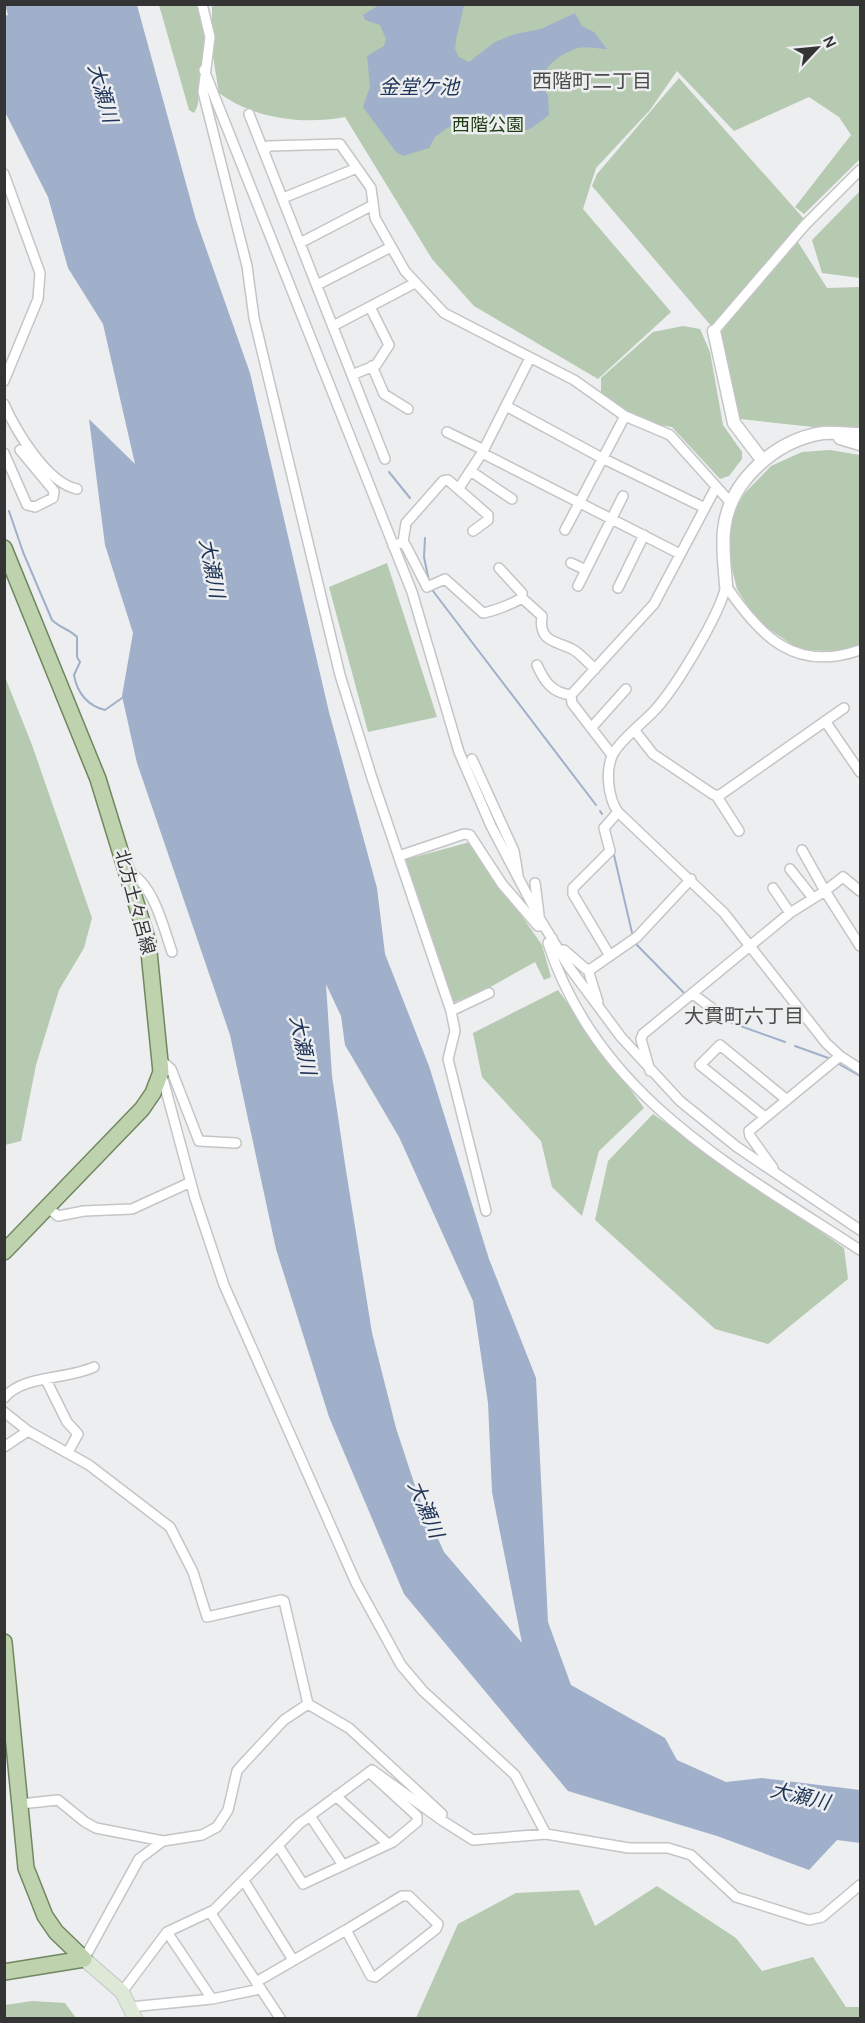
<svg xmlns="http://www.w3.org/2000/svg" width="865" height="2023" font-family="Karla,'Noto Sans JP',sans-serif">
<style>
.green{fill:#b6c9b1}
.water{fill:#a0afca;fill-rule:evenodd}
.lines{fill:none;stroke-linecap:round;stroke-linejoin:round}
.stream{stroke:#a0afca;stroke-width:2}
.minor-casing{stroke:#c4c5c6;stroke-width:12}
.tertiary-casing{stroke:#c4c5c6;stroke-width:15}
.secondary-casing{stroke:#c4c5c6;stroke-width:16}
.primary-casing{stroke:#708760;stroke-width:18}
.minor{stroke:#fff;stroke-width:9}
.tertiary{stroke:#fff;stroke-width:12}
.secondary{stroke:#dee8d6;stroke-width:14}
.primary{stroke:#bdd2ad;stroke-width:15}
.labels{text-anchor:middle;stroke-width:5;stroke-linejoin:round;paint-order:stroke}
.park-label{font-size:18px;fill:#1f3c15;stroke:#edeeef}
.street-label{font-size:18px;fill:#343434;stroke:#edeeef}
.neighbourhood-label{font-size:20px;fill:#4c4c4d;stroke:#edeeef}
.water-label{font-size:20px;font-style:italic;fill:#1e3358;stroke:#edeeef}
</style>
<rect width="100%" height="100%" fill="#edeeef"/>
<!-- green -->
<path class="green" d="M159 5H199L206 29 202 73C195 84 203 100 194 113L189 110Z
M212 5H860V159L804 214 795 207 851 135 839 117 809 97 734 131 677 71 650 110 596 168 583 209 671 312 598 379 474 306 432 259 345 117C303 125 254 119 219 93L212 50Z
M679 78 804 219 713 328 592 186 597 174Z
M860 191V278L822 273 812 240Z
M798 242 827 288 860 287V432L740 419 720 332Z
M683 326 700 329 710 352 723 425 742 452V459L729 476 720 479 672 427 659 425 613 406 601 396V378L653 332Z
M830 450 860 455V645L835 651 800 650 757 621 737 589 726 544 730 518 745 493 771 466 802 452Z
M387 563 437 717 368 732 329 587Z
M5 677 32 745 92 918 84 948 59 990 36 1065 21 1141 5 1145Z
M470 842 542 945 551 977 544 980 535 962 485 990 450 1004 404 860Z
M558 990 644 1108 599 1151 582 1216 552 1187 541 1141 482 1077 473 1033Z
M653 1114 844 1248 848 1279 768 1344 715 1329 595 1220 608 1161Z
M657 1886 736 1938 762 1971 813 1957 846 2007H860V2018H416L458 1924 516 1893 579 1890 595 1926Z
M32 2001 65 2003 76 2018H5V2005Z"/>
<!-- water -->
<path class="water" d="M5 4 137 5 196 220 250 373 329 712 377 888 385 954 429 1066 489 1259 536 1378 548 1622 571 1685 665 1738 677 1760 726 1782 762 1778 860 1790V1843L837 1840 809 1870 717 1836 568 1791 404 1594 329 1417 276 1249 230 1035 137 763 122 696 133 633 105 545 89 419 135 464 103 324 68 268 48 197 5 112 4 16 8 15ZM326 984 341 1016 345 1045 399 1137 473 1301 488 1403 492 1492 522 1643 444 1552 418 1495 396 1428 372 1333 345 1164 332 1076Z
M379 5H464L456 40 455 49 459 57 469 62 495 42 515 34 541 29 575 13 582 26 594 32 607 49C598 49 587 46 578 48 560 54 544 65 541 84L548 96 549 115 530 129 519 131 486 133 453 126 447 128 435 137 429 148 403 156 396 152 363 107 370 87 367 56 384 46 386 39 380 25 365 20 363 15Z"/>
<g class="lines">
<!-- stream -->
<path class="stream" d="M389 472 410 498
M9 511 23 552 52 620C60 628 69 629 77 637V657L80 662 74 675C77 693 88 706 105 710L122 698
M425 538 424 557 429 581
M433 591 596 805
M600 811 602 814
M614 855 633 937
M635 943 686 995
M691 999 716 1016
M721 1019 785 1042
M795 1046 831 1059
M837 1063 860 1076"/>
<!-- minor casing -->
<g class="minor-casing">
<path id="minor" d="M202 4 210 37 203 92 247 266 254 318 340 675 372 778 451 1011 455 1031 448 1059 486 1211
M204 70 412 592 459 752 491 826 540 919 569 967 621 1037 680 1101 737 1147 860 1230
M249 114 264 152
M4 174 40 273 38 299 4 381
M283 198 357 168
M300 243 373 205
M317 285 391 247
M333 326 415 283
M714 331 805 225 860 170
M530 358 482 453 680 554
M372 366 384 394 408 409
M352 375 376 365 389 345 370 307
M4 404C16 431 47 483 77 489
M506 406 602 458 705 508
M447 432 484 450
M4 453 27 505 35 507 53 498 54 491 20 450
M385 459 264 152 268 146 340 144 371 188 375 218 405 271 444 313 574 380 625 416 670 435 731 503
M472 472 512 499
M459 488 482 453
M565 530 625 416
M403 542 406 523 443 481 448 480 488 515V520L473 531
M393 546 403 542 406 546 427 587 445 579 483 613C494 611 512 604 522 598
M571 563 586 570
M499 568 522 593V598L542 616C538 642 556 641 572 649 580 653 588 663 595 669
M578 586 623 496
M726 586C719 616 676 687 655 710 642 724 622 738 613 754 605 770 608 798 618 812L724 913 826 1043 840 1056 860 1069
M726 586C761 636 794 673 860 650
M618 588 644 535
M537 665C544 681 552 693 571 695
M825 721 860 772
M592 727 626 689
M635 731 653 754 714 795H720L844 708
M612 755 572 703 571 695 654 604 716 487
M472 759 514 851 518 875
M716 795 739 831
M802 850 825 891 843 877 860 891
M399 856 464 834 470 835 502 884 538 926H541
M790 869 813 898
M128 871C154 885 163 926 172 952
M535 883 539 914
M773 888 790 913
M552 938 548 943C598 1097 733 1167 860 1250
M559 950H564L586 969H591
M610 956 573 894V888L610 851 604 828 618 812
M693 994 721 1015
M598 1002 589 973 591 969 637 937 691 879
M451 1011 489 993
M161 1060 171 1069 199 1141 236 1143
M650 1071 641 1039 643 1034 790 913 825 891 860 946
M161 1072 195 1198 224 1285 356 1583 401 1665 423 1691 515 1775 546 1834
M765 1117 700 1065 720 1045 787 1100
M773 1168 750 1136 749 1131 840 1056
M47 1207 58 1216 84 1211 132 1209 191 1182
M46 1380 67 1422 78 1434 68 1452
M4 1398C22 1375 66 1380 94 1367
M4 1412 28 1431
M4 1447 28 1431 89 1465 170 1527 193 1572 207 1617 281 1600 284 1601 308 1704 349 1728 442 1814
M336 1796 388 1844
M20 1804 58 1800 85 1822 96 1828 163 1841 202 1835 217 1827 228 1810 237 1771 243 1764 284 1720 308 1704
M310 1816 343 1865
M279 1847 303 1884 393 1842 417 1822V1816L369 1772
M244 1881 293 1960
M402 1896H409L438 1924 436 1929 375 1977 371 1976 346 1930Z
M210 1912 280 2018
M167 1932 212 1999
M84 1959 139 1859 163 1841
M256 1982 346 1930
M122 1992 167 1932 214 1910 299 1824 372 1770 443 1821 473 1840 546 1834 629 1848H668L691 1855 736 1897 809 1920 822 1917 860 1885
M130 2007 212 1999 260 1989"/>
</g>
<!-- tertiary casing -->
<g class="tertiary-casing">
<path id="tertiary" d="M714 331 734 423 763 461
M840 438 860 444
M726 586C725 568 722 549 724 530 729 481 776 440 823 433 835 432 849 434 860 434"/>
</g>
<!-- secondary casing -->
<g class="secondary-casing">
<path id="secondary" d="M84 1959 122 1992 135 2018"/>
</g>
<!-- primary casing -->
<g class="primary-casing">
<path id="primary" d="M4 548 98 779 148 942 161 1072 153 1093 142 1109 4 1252
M4 1642 26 1868 45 1916 56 1932 84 1959
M4 1972 84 1959"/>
</g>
<!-- minor -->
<use href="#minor" class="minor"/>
<!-- tertiary -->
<use href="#tertiary" class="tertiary"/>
<!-- secondary -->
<use href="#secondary" class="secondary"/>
<!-- primary -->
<use href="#primary" class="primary"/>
</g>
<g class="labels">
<!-- park labels -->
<g class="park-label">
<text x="488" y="131">西階公園</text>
</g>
<!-- street labels -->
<g class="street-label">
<text transform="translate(135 902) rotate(75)" y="6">北方土々呂線</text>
</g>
<!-- neighbourhood labels -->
<g class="neighbourhood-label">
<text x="592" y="88">西階町二丁目</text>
<text x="744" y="1023">大貫町六丁目</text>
</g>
<!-- water labels -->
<g class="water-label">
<text x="419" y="94">金堂ケ池</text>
<text transform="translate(103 93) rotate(74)" y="7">大瀬川</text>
<text transform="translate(212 568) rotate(79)" y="7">大瀬川</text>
<text transform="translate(303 1045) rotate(78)" y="7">大瀬川</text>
<text transform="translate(426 1509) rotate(67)" y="7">大瀬川</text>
<text transform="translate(800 1796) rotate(13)" y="7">大瀬川</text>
</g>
</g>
<!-- border -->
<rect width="865" height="2023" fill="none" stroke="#343434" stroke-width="12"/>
<!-- north arrow -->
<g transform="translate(817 48) rotate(64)" stroke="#edeeef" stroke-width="4.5" paint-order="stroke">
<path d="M0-4.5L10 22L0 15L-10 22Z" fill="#343434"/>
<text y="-9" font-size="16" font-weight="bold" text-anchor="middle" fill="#343434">N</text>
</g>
</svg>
